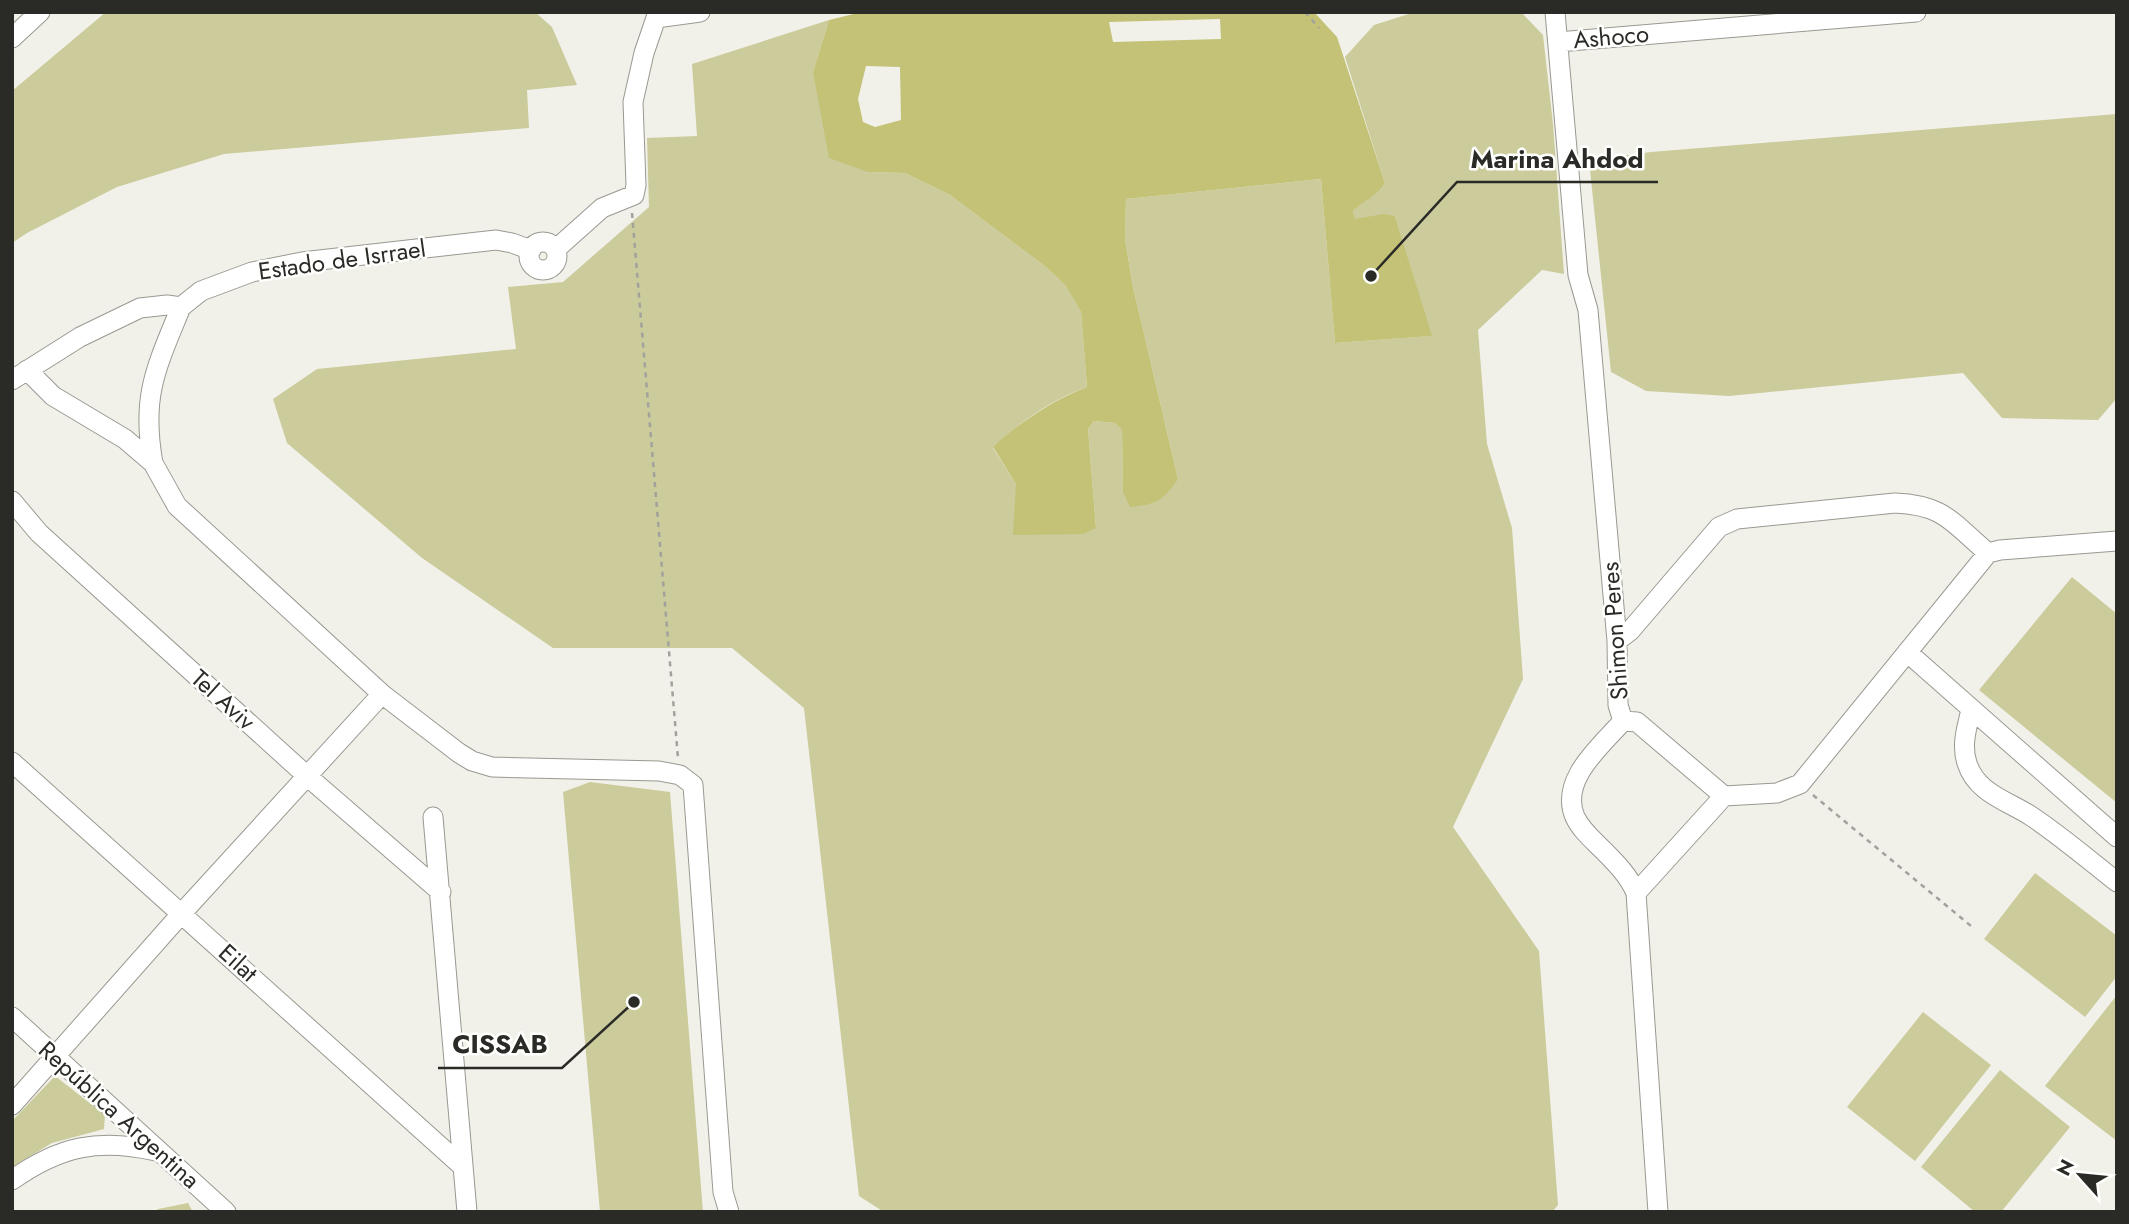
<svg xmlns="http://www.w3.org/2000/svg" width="2129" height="1224" font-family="Jost,sans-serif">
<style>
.green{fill:#cbcb9c}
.water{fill:#c3c276;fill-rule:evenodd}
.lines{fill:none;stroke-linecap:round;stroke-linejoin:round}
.minor-casing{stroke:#999992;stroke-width:21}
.path{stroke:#a2a29c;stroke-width:2.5;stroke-dasharray:5 5;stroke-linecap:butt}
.minor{stroke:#fff;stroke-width:19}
.labels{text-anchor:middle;stroke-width:5;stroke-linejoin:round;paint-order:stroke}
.street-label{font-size:24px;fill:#2a2a27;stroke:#fffffe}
.leader{fill:none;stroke:#2a2a27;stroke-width:2.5}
.callout-dot{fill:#2a2a27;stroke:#fffffe;stroke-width:2.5}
.callout-label{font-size:26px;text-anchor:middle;font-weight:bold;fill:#2a2a27;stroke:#fffffe;stroke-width:5;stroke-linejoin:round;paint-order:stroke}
</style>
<rect width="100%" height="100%" fill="#f1f1e9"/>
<!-- green -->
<path class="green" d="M106 12H535L552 27 577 85 527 90 529 128 224 154 117 187 27 233 12 243V91Z
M1415 12H1521L1543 35 1553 124 1564 274 1542 270 1478 330 1487 444 1512 528 1523 679 1453 827 1539 951 1558 1205 1552 1212H884L859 1196 804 708 732 648H553L422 558 287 443 273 399 317 369 516 349 508 287 563 282 649 207 647 138 697 136 692 64 829 20 813 72 868 172 905 173 950 195 1046 267 1065 285 1081 312 1087 387C1053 399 1019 422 993 448L1016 484 1096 528 1088 429 1094 421 1115 423 1122 430 1123 492 1178 479 1133 287 1125 239 1126 199 1321 179 1335 343 1431 336 1395 216 1355 220 1353 211C1363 200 1377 197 1385 183L1345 57 1374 25Z
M2117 114V398L2098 420 2002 418 1963 373 1729 396 1646 391 1611 372 1589 160 1651 152Z
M2072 577 2117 614V803L1979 690Z
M590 782 670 792 703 1212H600L563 792Z
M2035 873 2117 936V976L2085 1017 1984 939Z
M2117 995V1141L2045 1086Z
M1923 1012 1991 1065 1915 1161 1847 1107Z
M2000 1070 2070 1127 2001 1212H1975L1921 1167Z
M55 1076 105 1115 104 1129 52 1143 12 1167V1121Z
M188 1203 193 1212H155L158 1209Z"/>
<!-- water -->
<path class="water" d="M862 12H1314L1337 37 1385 183C1377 197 1364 200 1353 211L1355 219 1384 214 1395 216 1432 336 1335 343 1321 179 1126 199 1125 239 1133 287 1178 479C1162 501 1158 504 1130 507L1123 492 1122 430 1115 423 1094 421 1088 429 1096 528 1083 534 1013 535 1016 484 993 447C1020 422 1053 400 1087 387L1081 312 1065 285 1046 267 950 195 905 173 868 172 829 158 813 72 829 20ZM1220 19 1221 39 1113 42 1109 22ZM866 66 900 67 901 120 875 127 863 122 858 99Z"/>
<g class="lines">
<!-- minor casing -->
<g class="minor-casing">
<path id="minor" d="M1555 12 1578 275 1588 310 1617 641 1618 705 1623 721C1601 746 1559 780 1575 817 1581 830 1593 840 1603 850 1616 863 1629 876 1636 893L1658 1212
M656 18 700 12
M12 38 40 12
M1558 42 1916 12
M529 256a14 14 0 1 1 28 0a14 14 0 1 1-28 0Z
M556 249 602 208 634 195 636 185 633 102 644 53 658 12
M27 370 53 396 125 439 153 463 177 506 382 694 459 753 472 761 492 767 659 771 680 775 693 785 723 1192 729 1212
M12 380 80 337 140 308 167 305 181 307 201 291 252 272 302 262 496 240 512 243 531 250
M153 463C141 396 156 368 181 307
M12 501 39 533 307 776 441 892
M1617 641 1630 631 1719 527 1737 519 1895 503C1945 505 1952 523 1988 553L2000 550 2117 541
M1907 652 2117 837
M1971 710C1967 727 1961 745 1967 763 1976 793 2008 801 2031 816 2061 836 2089 860 2117 882
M1623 721 1637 722 1724 796 1777 793 1800 784 1988 553
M12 762 462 1166
M433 817 467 1212
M1636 893 1724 796
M12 1017 226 1212
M12 1105 182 913 382 694
M12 1180C60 1146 99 1138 156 1151"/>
</g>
<!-- path -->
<path class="path" d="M1305 12 1319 28
M632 213 678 758
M1813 795 1971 926"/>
<!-- minor -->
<use href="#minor" class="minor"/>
</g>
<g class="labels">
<!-- street labels -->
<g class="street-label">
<text transform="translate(1611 37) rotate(-5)" y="8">Ashoco</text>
<text transform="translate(342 260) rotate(-8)" y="8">Estado de Isrrael</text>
<text transform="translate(1615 631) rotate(-94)" y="8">Shimon Peres</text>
<text transform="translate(223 700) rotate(42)" y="8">Tel Aviv</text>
<text transform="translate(238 963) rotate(42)" y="8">Eilat</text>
<text transform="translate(119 1115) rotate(42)" y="8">República Argentina</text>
</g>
</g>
<!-- callouts -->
<path class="leader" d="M1371 276L1457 182H1658M634 1002L562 1068H438"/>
<g class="callout-dot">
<circle cx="1371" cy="276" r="7"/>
<circle cx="634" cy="1002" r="7"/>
</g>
<g class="callout-label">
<text x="1557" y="168">Marina Ahdod</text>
<text x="500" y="1053">CISSAB</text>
</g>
<!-- border -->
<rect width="2129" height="1224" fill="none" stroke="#2a2a27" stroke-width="28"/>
<!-- north arrow -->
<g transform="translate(2080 1175) rotate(297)" stroke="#fffffe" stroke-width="5" paint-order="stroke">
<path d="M0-5L12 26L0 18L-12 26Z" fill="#2a2a27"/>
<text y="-10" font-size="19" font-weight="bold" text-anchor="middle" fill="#2a2a27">N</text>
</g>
</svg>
